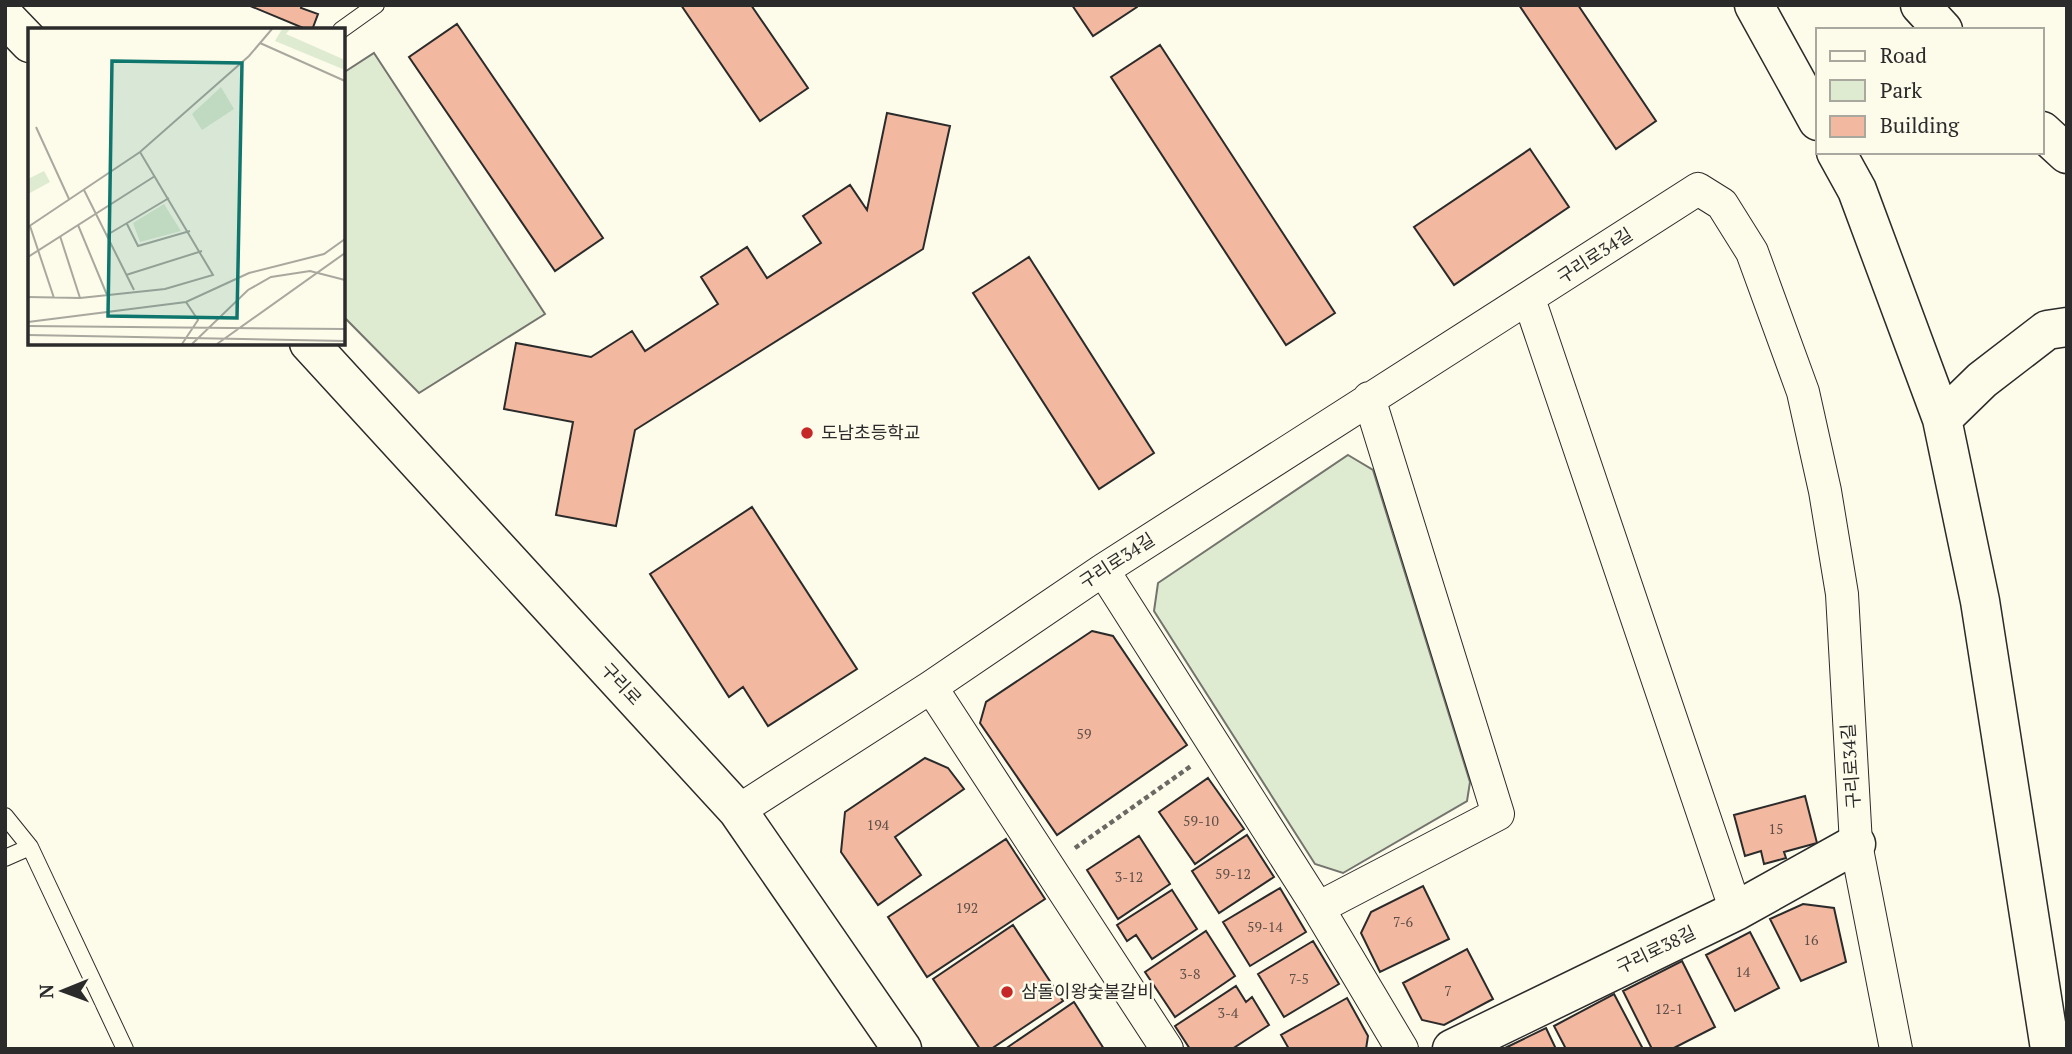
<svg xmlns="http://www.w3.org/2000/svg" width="2072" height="1054" font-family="'PT Serif','Noto Sans KR',serif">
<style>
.green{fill:#deebd1;stroke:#74746e;stroke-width:2}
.building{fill:#f2b8a0;stroke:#2b2b2b;stroke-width:2}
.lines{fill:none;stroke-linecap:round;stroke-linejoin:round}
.lane-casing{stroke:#2b2b2b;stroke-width:18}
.street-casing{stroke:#2b2b2b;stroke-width:34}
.secondary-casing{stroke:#2b2b2b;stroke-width:41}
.path{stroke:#6a6964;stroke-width:4.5;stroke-dasharray:5 3.5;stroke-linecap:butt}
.lane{stroke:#fdfbea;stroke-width:16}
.street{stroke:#fdfbea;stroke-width:32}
.secondary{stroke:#fdfbea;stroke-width:38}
.poi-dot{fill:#c62828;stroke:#fdfbea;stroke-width:2.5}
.labels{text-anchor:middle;stroke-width:5;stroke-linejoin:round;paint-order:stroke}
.number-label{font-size:14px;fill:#5d4e48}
.street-label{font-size:18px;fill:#2b2b2b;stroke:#fdfbea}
.poi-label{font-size:18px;fill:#2b2b2b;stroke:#fdfbea;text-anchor:start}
.inset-road{fill:none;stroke:#a9a89e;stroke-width:2}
.view{fill:#0f766e;fill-opacity:0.15;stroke:#0f766e;stroke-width:3.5}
.inset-edge{fill:none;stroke:#2b2b2b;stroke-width:3.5}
</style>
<rect width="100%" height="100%" fill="#fdfbea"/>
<!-- green -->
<path class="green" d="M374 53 545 314 419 393 343 316V73Z
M1348 455 1373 470 1470 782 1467 801 1343 873 1315 864 1154 611 1158 583Z"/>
<!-- building -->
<path class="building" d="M248 5H302L301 8 318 14 312 30H308Z
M681 5H751L808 88 760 121Z
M1072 5H1137V7L1093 36Z
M1519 5H1578L1656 121 1616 149Z
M457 24 603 238 555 271 409 57Z
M1160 45 1335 313 1286 345 1111 77Z
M887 113 950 126 923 249 635 430 616 526 556 515 573 422 504 409 516 343 591 357 632 331 645 351 718 304 701 277 747 247 767 278 821 243 803 216 850 185 867 210Z
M1530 149 1569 207 1454 285 1414 227Z
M1029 257 1154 453 1099 489 973 293Z
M752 507 857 669 768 726 743 687 729 697 650 574Z
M1092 631 1113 636 1187 745 1057 835 980 723 986 702Z
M925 758 948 768 964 789 895 837 921 875 878 905 841 852 845 812Z
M1208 778 1244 829 1195 864 1159 812Z
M1805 796 1817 843 1784 852 1786 858 1764 864 1761 851 1745 856 1734 815Z
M1247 835 1274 877 1219 913 1192 871Z
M1139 836 1170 884 1118 919 1087 870Z
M1006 839 1045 899 927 977 888 917Z
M1423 886 1449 939 1380 972 1361 933 1371 912Z
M1280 888 1306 932 1250 966 1223 922Z
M1172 890 1197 929 1152 959 1136 935 1127 941 1117 925Z
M1803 904 1834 908 1846 962 1801 981 1770 919Z
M1013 925 1063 1001 991 1049H980L933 979Z
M1206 931 1235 976 1175 1017 1145 972Z
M1750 932 1779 988 1735 1011 1706 955Z
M1313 941 1339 984 1284 1017 1258 974Z
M1467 949 1493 999 1444 1025 1422 1020 1403 983Z
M1682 961 1715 1027 1672 1049H1652L1623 991Z
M1236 986 1246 1002 1252 997 1269 1025 1232 1049H1190L1175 1026Z
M1614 994 1643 1049H1566L1554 1026Z
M1347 998 1368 1036 1366 1049H1289L1281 1035Z
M1074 1002 1104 1049H1005Z
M1546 1028 1556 1049H1503Z"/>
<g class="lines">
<!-- lane casing -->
<g class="lane-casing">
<path id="lane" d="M341 30 376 5
M5 816 30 847 125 1049
M5 858 30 847"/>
</g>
<!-- street casing -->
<g class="street-casing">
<path id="street" d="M1529 299 1736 911
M1103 570 1318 908 1402 1049
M931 687 1167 1049
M738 811 931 687 1103 570 1698 189 1722 204 1752 252 1803 392 1825 491 1842 594 1856 844 1896 1049
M1318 908 1498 814 1369 398"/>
</g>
<!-- secondary casing -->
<g class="secondary-casing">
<path id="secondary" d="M1754 5 1818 121
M1920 5 1943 30
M5 17 30 43
M2042 131 2067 154
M1836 152 1857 190 1942 419 1980 601 2050 1049
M309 343 738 811 902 1049
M1942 419 1982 380 2047 330 2067 327
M1452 1049 1736 911 1856 844"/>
</g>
<!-- path -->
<path class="path" d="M1075 848 1191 766"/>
<!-- lane -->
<use href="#lane" class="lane"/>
<!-- street -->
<use href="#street" class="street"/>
<!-- secondary -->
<use href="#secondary" class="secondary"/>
</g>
<!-- markers -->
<g class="poi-dot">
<circle cx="807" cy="433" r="7"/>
<circle cx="1007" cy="992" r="7"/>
</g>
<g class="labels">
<!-- number labels -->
<g class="number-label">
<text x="1084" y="739">59</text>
<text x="1201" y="826">59-10</text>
<text x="878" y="830">194</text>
<text x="1776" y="834">15</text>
<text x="1233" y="879">59-12</text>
<text x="1129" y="882">3-12</text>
<text x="967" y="913">192</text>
<text x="1403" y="927">7-6</text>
<text x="1265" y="932">59-14</text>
<text x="1811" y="945">16</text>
<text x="1743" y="977">14</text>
<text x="1190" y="979">3-8</text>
<text x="1299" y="984">7-5</text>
<text x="1448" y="996">7</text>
<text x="1669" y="1014">12-1</text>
<text x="1228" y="1018">3-4</text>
</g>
<!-- street labels -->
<g class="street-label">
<text transform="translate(1595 256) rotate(-33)" y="6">구리로34길</text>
<text transform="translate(1117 561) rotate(-33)" y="6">구리로34길</text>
<text transform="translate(621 684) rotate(47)" y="6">구리로</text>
<text transform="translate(1851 766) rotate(-94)" y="6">구리로34길</text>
<text transform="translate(1656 950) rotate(-26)" y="6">구리로38길</text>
</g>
<!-- poi labels -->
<g class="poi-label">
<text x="821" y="439">도남초등학교</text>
<text x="1021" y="998">삼돌이왕숯불갈비</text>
</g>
</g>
<!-- overview -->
<g transform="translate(28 28)">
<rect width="317" height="317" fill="#fdfbea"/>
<path d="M254 1H262L258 6 317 32V42L247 13ZM193 59 206 81 174 102 164 86ZM16 143 22 154 0 166V151ZM136 176 153 203 112 214 105 195Z" fill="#deebd1"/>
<path class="inset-road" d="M232 15 317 53M8 99 41 171M56 162 106 262M99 196 110 218 162 203M50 197 79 267M2 198 26 270M0 199 112 124 221 28 244 1M79 207 141 170M32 208 52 270M0 229 127 148M98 247 174 223M0 269 52 270 137 261 185 247 112 124M0 294 158 274 221 245 296 226 317 211M0 298 317 301M0 307 317 313M154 316 170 292 158 274M164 316 220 262 243 249 282 243 317 252M189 316 317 225"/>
<path class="view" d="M84 33 214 35 209 290 80 288Z"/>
<rect width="317" height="317" class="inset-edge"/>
</g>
<!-- border -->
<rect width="2072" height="1054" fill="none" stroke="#2b2b2b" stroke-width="14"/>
<!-- legend -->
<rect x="1816" y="28" width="228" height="126" fill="#fdfbea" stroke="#a9a89e" stroke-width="2"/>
<rect x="1830" y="51" width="35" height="10" fill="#fdfbea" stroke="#a9a89e" stroke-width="2"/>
<text x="1880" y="63" font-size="21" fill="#2b2b2b">Road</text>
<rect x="1830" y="80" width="35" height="21" fill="#deebd1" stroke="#a9a89e" stroke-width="2"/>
<text x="1880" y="98" font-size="21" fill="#2b2b2b">Park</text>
<rect x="1830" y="116" width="35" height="21" fill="#f2b8a0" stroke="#a9a89e" stroke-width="2"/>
<text x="1880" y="133" font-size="21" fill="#2b2b2b">Building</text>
<!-- north arrow -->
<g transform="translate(63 991) rotate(269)" stroke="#fdfbea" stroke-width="5" paint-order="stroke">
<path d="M0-5L12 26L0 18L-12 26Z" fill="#2b2b2b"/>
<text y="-10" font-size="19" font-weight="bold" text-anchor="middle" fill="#2b2b2b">N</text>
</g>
</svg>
